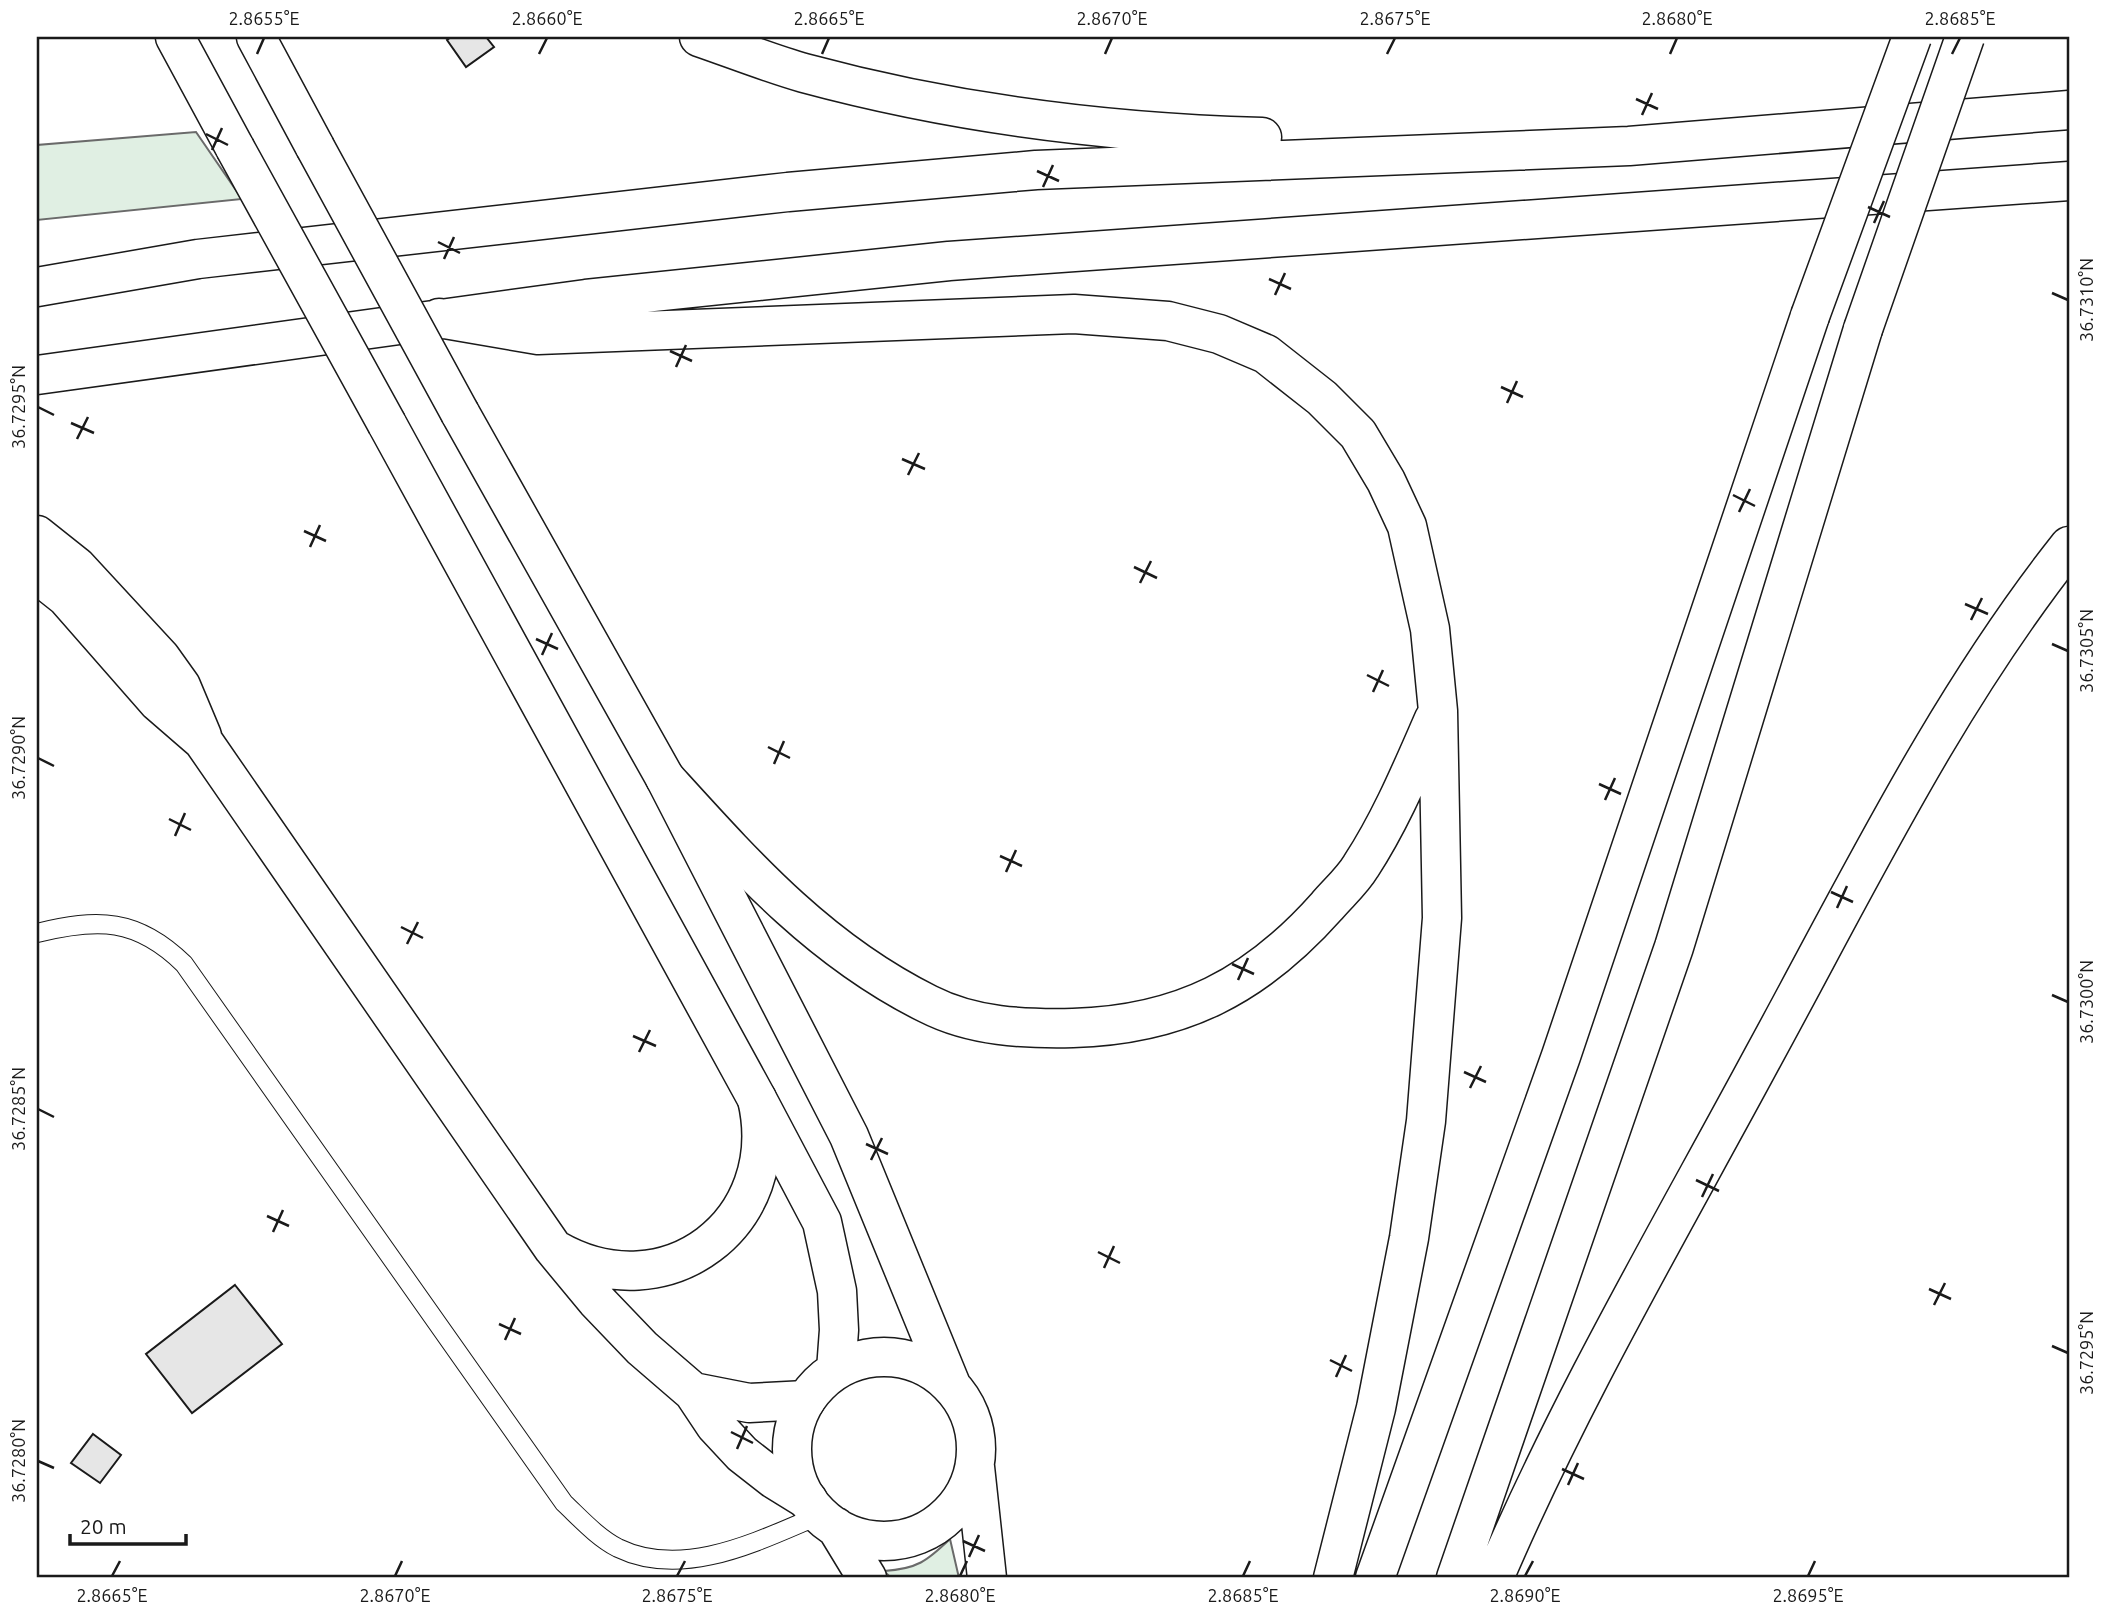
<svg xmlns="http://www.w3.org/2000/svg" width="2106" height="1615" font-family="Ubuntu,sans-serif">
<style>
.green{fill:#e0efe3;stroke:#6a6a6a;stroke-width:2}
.building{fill:#e6e6e6;stroke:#1a1a1a;stroke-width:2}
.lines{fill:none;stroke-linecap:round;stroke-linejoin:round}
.service-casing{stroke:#1a1a1a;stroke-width:20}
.secondary-casing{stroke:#1a1a1a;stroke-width:41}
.motorway-casing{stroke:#1a1a1a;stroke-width:41}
.service{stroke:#fff;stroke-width:18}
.secondary{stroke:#fff;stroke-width:38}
.motorway{stroke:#fff;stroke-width:38}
.secondary-bridge-casing{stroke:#1a1a1a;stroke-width:41;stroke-linecap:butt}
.motorway-bridge-casing{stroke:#1a1a1a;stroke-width:41;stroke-linecap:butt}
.secondary-bridge{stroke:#fff;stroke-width:38}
.motorway-bridge{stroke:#fff;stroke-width:38}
.ticks{fill:none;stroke:#1a1a1a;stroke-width:2.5}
.neatline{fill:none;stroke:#1a1a1a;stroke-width:2.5}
.ticks-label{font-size:18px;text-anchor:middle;fill:#1a1a1a}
</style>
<rect width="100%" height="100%" fill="#fff"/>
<!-- green -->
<path class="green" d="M196 132 242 199 37 220V145Z
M950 1539 959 1578H891L884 1571C917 1569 927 1561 950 1539Z"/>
<!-- building -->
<path class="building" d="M451 37H486L494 47 466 67 447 40Z
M235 1285 282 1344 192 1413 146 1354Z
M93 1434 121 1455 100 1483 71 1463Z"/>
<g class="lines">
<!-- service casing -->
<g class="service-casing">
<path id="service" d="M37 933C98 918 137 918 184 964L564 1503C581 1519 597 1537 618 1548 684 1580 760 1540 820 1515"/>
</g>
<!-- secondary casing -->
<g class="secondary-casing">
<path id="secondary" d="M175 37 235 148
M256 37 315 147
M460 413 665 778 849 1136 951 1385
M387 424 757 1099 822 1222 837 1291 839 1330 836 1370
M792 1449a92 92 0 1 1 184 0a92 92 0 1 1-184 0Z
M975 1467 987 1578
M836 1527 867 1578"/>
</g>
<!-- motorway casing -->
<g class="motorway-casing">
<path id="motorway" d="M699 37C734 49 769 63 804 73 952 113 1109 133 1262 137
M37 287 198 259 788 192 1036 170 1629 146 2069 110
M439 318 538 335 1074 314 1168 321 1219 334 1266 354 1322 398 1358 434 1386 481 1407 526 1430 629 1438 711 1442 918 1426 1121 1409 1238 1376 1408 1333 1578
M37 375 586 299 949 261 2069 181
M37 535 76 566 161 658 181 686 202 736
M37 574 66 597 158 702 203 741 553 1248 596 1300 642 1348 693 1392 715 1425 742 1454 774 1479 808 1500
M665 778C745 866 819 950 928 1004 973 1027 1024 1029 1073 1028 1181 1025 1256 986 1327 906 1338 893 1352 881 1361 866 1391 820 1412 769 1434 719
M556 1250C666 1313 786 1223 757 1099
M693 1392 749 1403 806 1400
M1375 1578 1561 1056 1810 316
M1456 1578 1674 947 1863 329
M1494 1578C1571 1398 1671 1228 1764 1055 1859 881 1946 701 2069 546"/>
</g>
<!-- service -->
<use href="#service" class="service"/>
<!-- secondary -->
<use href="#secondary" class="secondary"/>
<!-- motorway -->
<use href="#motorway" class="motorway"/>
<!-- secondary-bridge casing -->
<g class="secondary-bridge-casing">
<path id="secondary-bridge" d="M315 147 460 413
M235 148 387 424"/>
</g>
<!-- motorway-bridge casing -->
<g class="motorway-bridge-casing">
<path id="motorway-bridge" d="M1810 316 1912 37
M1863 329 1965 37"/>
</g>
<!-- secondary-bridge -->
<use href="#secondary-bridge" class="secondary-bridge"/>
<!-- motorway-bridge -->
<use href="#motorway-bridge" class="motorway-bridge"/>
</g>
<!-- ticks -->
<path class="ticks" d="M257 54 264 38M539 54 547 38M822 54 829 38M1105 54 1112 38M1387 54 1395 38M1670 54 1677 38M1952 54 1960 38M1636 99 1658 109M1642 115 1652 93M206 134 228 145M212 150 222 128M1037 171 1059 181M1043 187 1053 165M1868 207 1890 217M1874 223 1884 201M438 242 460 253M444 259 454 237M1269 279 1291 289M2052 293 2068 300M1275 295 1285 273M670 351 692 361M676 367 686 345M1501 387 1523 397M1507 403 1517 381M38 407 54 415M71 423 94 433M77 439 88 417M902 459 925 469M908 475 919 453M1733 495 1755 506M1739 512 1750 489M304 531 326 541M310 547 320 525M1134 567 1157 578M1140 583 1151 561M1965 604 1988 614M1971 620 1982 598M536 639 558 649M2052 644 2068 651M542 655 552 633M1367 675 1389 686M1373 692 1383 670M768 747 790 758M38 758 54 766M774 764 784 741M1599 784 1621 794M1605 800 1615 778M169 819 191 830M175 836 185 813M1000 856 1022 866M1006 872 1016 850M1831 892 1853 902M1837 908 1847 886M401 927 423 938M407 944 418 922M1232 964 1254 974M1238 980 1248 958M2052 995 2068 1002M633 1036 656 1046M639 1052 650 1030M1464 1072 1486 1082M1470 1088 1481 1066M38 1109 54 1117M866 1144 888 1154M871 1160 882 1138M1696 1180 1719 1191M1702 1197 1713 1174M267 1216 289 1226M273 1232 283 1210M1098 1252 1120 1263M1104 1268 1114 1246M1929 1289 1951 1299M1934 1305 1945 1283M499 1324 521 1334M505 1340 515 1318M2052 1346 2068 1353M1330 1360 1352 1371M1336 1377 1346 1355M731 1432 753 1443M737 1449 747 1426M38 1461 54 1468M1562 1469 1584 1479M1568 1485 1578 1463M963 1541 985 1551M969 1557 979 1535M112 1576 120 1561M395 1576 402 1561M677 1576 685 1561M960 1576 967 1561M1243 1576 1250 1561M1525 1576 1533 1561M1808 1576 1815 1561"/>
<!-- border -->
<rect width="2106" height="1615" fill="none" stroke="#ffffff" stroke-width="77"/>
<!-- scale -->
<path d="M70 1534v10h116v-10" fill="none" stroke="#1a1a1a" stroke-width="3.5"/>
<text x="80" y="1534" font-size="21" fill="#1a1a1a" stroke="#ffffff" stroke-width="5" paint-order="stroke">20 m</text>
<rect x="38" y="38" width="2030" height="1538" class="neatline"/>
<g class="ticks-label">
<text x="264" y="25">2.8655°E</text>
<text x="547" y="25">2.8660°E</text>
<text x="829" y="25">2.8665°E</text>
<text x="1112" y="25">2.8670°E</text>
<text x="1395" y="25">2.8675°E</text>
<text x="1677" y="25">2.8680°E</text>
<text x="1960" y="25">2.8685°E</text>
<text transform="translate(2087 300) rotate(-90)" y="6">36.7310°N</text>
<text transform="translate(19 407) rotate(-90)" y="6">36.7295°N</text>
<text transform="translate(2087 651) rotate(-90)" y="6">36.7305°N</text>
<text transform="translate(19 758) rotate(-90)" y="6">36.7290°N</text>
<text transform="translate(2087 1002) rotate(-90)" y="6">36.7300°N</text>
<text transform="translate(19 1109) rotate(-90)" y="6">36.7285°N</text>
<text transform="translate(2087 1353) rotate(-90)" y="6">36.7295°N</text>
<text transform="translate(19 1461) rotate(-90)" y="6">36.7280°N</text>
<text x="112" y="1602">2.8665°E</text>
<text x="395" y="1602">2.8670°E</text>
<text x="677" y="1602">2.8675°E</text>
<text x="960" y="1602">2.8680°E</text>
<text x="1243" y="1602">2.8685°E</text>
<text x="1525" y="1602">2.8690°E</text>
<text x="1808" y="1602">2.8695°E</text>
</g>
</svg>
